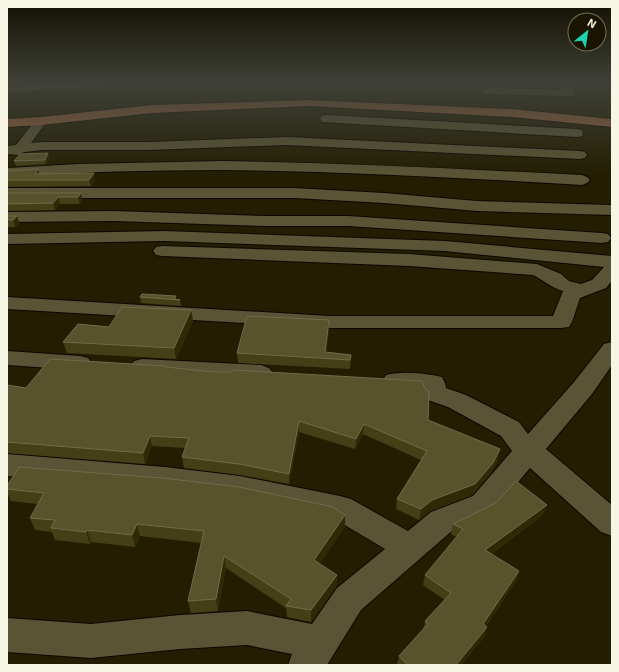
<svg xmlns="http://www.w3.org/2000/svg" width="619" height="672" font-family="'Exo 2',sans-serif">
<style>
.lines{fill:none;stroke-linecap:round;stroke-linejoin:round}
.minor-casing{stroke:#0c0700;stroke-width:2}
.major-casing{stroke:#0c0700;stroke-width:2}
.minor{fill:#595435;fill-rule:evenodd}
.major{fill:#99623f;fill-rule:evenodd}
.wall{fill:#453f17}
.shaded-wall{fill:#302905}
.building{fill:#58522d;stroke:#716c4a}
</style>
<rect width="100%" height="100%" fill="#231e01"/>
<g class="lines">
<!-- minor casing -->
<g class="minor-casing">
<path id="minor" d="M70 82H128L123 85 7 92V86Z
M560 82H570L576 94 574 96 487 94 481 91 487 88 563 90Z
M326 115 577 129 582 130 583 133 582 136 577 137 322 122 320 119 322 116Z
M41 117 45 118 47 121 31 143 43 142H149L287 137 580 151 585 152 587 155 585 158 580 159 287 145 149 150H43L24 152 18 155 7 154V146L16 145 37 118Z
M223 161C342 163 462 169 582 175L587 177 590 180 587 183 582 185C462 178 342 171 222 170 150 170 79 172 7 176V168L79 164Z
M7 188H294L384 193 477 201 612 205V215L477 211 384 203 294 198H7Z
M114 211 265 216H348L602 233 608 234 611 238 608 242 602 243 348 226H265L114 221 7 222V212Z
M164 231 445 241 612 256V281L606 288 580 298 572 322 569 327 561 328H330L7 309V297L330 316H553L563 291C552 288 543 280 533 275L409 266 162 256 156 255 153 251 156 247 162 246 409 254 537 264 561 274 569 281 581 284 592 280 604 267 445 251 164 241 7 244V234Z
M612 342V365L592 394 546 449 612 505V536L601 532 530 468 493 512 453 530 361 610 327 665H288L292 654 247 645 180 649 91 658 7 652V618L91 624 180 615 247 611 312 624 337 588 385 549 333 518 240 498 165 489 7 476V454L165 467 240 476 340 496 351 499 408 531 431 512 473 496 512 451 501 436 448 407 425 399 422 390 394 389 386 387 382 381 386 375C402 371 425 373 442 377L445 383 446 388 466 395 519 422 528 434 574 382 604 344Z
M7 351 80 356 88 358 92 363 88 368 80 370 7 365Z
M142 359 261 365 269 368 273 373 269 378 261 381 142 373 134 371 130 366 134 361Z"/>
</g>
<!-- major casing -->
<g class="major-casing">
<path id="major" d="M309 100 512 109 612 119V127L512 117 309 106 152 113 41 125 7 127V119L41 117 152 105Z"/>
</g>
<!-- minor -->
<use href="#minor" class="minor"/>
<!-- major -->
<use href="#major" class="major"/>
</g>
<!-- wall -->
<path class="wall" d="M604 82H612V83H605Z
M50 157 46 164 16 166 14 161Z
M38 169 39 174 95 180 91 186 7 187V171Z
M7 193H81L82 200 80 204H60L55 210 7 211Z
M7 216H17L19 223 15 227H7Z
M176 296V300H180L181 306 141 303 140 297Z
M191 310 193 321 176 359 67 353 63 342 109 327Z
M329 320V329L326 352 351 355 350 369 238 363 237 353Z
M166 366 167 368 428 420 498 460 491 473 472 495 430 511 419 520 396 509 397 499 421 460 363 434 355 449 299 432 289 484 240 475 184 468 182 457 185 448 152 446 145 464 7 453V385L26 388Z
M7 486 345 527 319 564 337 575 336 587 311 622 287 617 286 608 226 568 218 611 191 613 188 601 202 543 140 536 135 547 91 542 90 544 55 540 52 532 35 530 30 518 38 504 11 501 7 492Z
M543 515 491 554 519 571 516 581 486 626 484 637 461 665H397L399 656 423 630 425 621 445 600 423 585 425 575 457 537 451 534 453 524Z"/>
<!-- shaded-wall -->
<path class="shaded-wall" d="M7 82H51L8 84Z
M48 153 50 157 46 164 45 160Z
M38 169 39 176 37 181 35 174Z
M94 173 95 180 91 186 89 180Z
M81 193 82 200 80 204 78 197Z
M58 197 60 204 55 210 53 203Z
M17 216 19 223 15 227 13 220Z
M191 310 193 321 176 359 174 348Z
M329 320V329L325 358V352Z
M299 421V432L289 484V474Z
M364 424 363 434 355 449 356 439Z
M150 436 152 446 145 464 143 453Z
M500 449 498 460 491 473 472 495 430 511 419 520 421 509Z
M547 505 543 515 482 560 485 550Z
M345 515V527L314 572V560Z
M137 524 140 536 135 547 132 535Z
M87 530 91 542 90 544 86 532Z
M224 556 226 568 218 611 216 599Z
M519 571 516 581 480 634 483 624Z
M337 575 336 587 311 622V610Z
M487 627 484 637 461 665H456Z"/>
<!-- building -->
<path class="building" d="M48 153 45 160 14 161 20 154Z
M38 169 35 174 94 173 89 180H7V171Z
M7 193H81L78 197H58L53 203 7 204Z
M7 216H17L13 220H7Z
M142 294 176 296 174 299 180 300 140 297Z
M122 307 191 310 174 348 63 342 78 324 109 327Z
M247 316 329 320 325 352 351 355 350 360 237 353Z
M50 359 166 366V367L215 372H232L233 370 422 381 425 389 429 391 428 420 500 449 493 463 475 484 432 500 421 509 397 499 427 451 364 424 356 439 299 421 289 474 239 464 182 457 189 438 150 436 143 453 7 442V385L26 388Z
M19 467 162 478 239 487 333 507 345 515 314 560 337 575 311 610 286 606 291 599 224 556 216 599 188 601 204 531 137 524 132 535 87 530 86 532 51 528 55 520 30 518 44 493 7 489V486Z
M516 481 547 505 485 550 519 571 483 624 487 627 456 665H408L399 656 428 624 425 621 451 593 425 575 463 529 453 524 496 503Z"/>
<!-- sky -->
<linearGradient id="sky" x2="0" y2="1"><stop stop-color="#131001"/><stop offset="0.47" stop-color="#3f4138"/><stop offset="1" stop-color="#3f4138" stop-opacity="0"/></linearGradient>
<rect width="619" height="176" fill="url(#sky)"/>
<!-- border -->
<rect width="619" height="672" fill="none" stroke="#f7f5e3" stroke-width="16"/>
<!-- north arrow -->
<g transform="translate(587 32) rotate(30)"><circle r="19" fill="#191400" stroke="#726e5b"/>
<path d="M0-3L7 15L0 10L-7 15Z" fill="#1ed5b0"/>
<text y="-6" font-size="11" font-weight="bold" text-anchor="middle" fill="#f7f5e3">N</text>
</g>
</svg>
